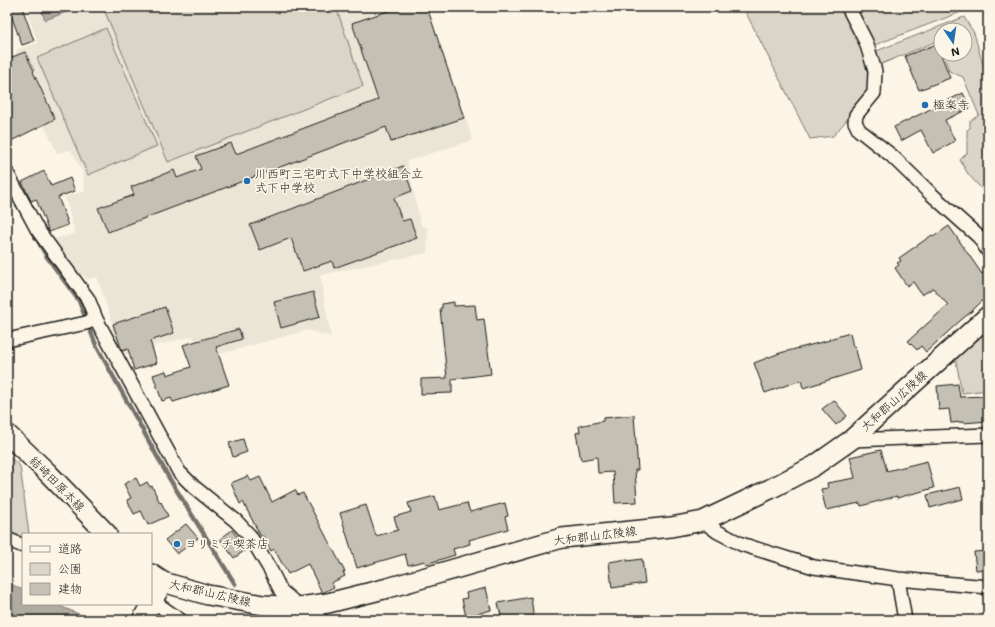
<svg xmlns="http://www.w3.org/2000/svg" width="995" height="627" font-family="Mali,'Klee One',sans-serif">
<style>
.built{fill:#ebe5d6}
.green{fill:#dbd5c8;stroke:#7c7872}
.water{fill:#b0aba1;stroke:#75726c}
.lines{fill:none;stroke-linecap:round;stroke-linejoin:round}
.stream{stroke:#75726c;stroke-width:4.5}
.building{fill:#c4c0b3;stroke:#1c1c1c}
.minor-casing{stroke:#1c1c1c;stroke-width:16}
.secondary-casing{stroke:#1c1c1c;stroke-width:22}
.minor{stroke:#fcf5e5;stroke-width:13}
.secondary{stroke:#fcf5e5;stroke-width:19}
.poi-dot{fill:#1f6fb2;stroke:#fcf5e5;stroke-width:1.5}
.labels{text-anchor:middle;stroke-width:3.5;stroke-linejoin:round;paint-order:stroke}
.poi-label{font-size:12px;fill:#1c1c1c;stroke:#fcf5e5;text-anchor:start}
.street-label{font-size:12px;fill:#1c1c1c;stroke:#fcf5e5}
</style>
<rect width="100%" height="100%" fill="#fcf5e5"/>
<filter id="ink" filterUnits="userSpaceOnUse"><feTurbulence type="fractalNoise" baseFrequency=".025" numOctaves="2"/><feDisplacementMap in="SourceGraphic" scale="8" xChannelSelector="R" yChannelSelector="G"/><feConvolveMatrix kernelMatrix="1 2 1 2 8 2 1 2 1" color-interpolation-filters="sRGB"/></filter>
<g filter="url(#ink)">
<!-- built -->
<path class="built" d="M25 7H433L428 10 473 140 407 161 421 226 428 227 427 253 320 275 331 337 308 330 202 359 193 336 121 355 111 330 112 322 97 277 87 279 77 272 53 239 75 234 65 197 85 191 82 171 71 150 57 153 14 60 17 49 38 43Z"/>
<!-- green -->
<path class="green" d="M103 7H336L363 86 168 162Z
M743 7H842L866 54 871 80 867 96 833 136 810 139Z
M852 7H974L872 46Z
M964 17 974 33 988 82V196L968 174 960 160 967 153V130L970 128V121L979 115 963 77 949 71 943 54H965V30H941V50L937 41 879 65 874 52Z
M106 28 157 146 88 175 37 58Z
M988 324V390L962 393 955 356Z
M7 455 20 466 29 534H23V537L7 531Z"/>
<!-- water -->
<path class="water" d="M40 7H80L45 20Z
M7 582 23 590V604H55L93 620H7Z"/>
<g class="lines">
<!-- stream -->
<path class="stream" d="M7 188 17 205
M35 236 47 257 79 301 96 345 169 478 235 584"/>
</g>
<!-- building -->
<path class="building" d="M8 7H22L34 41 22 45Z
M400 7H427L464 118 391 142 386 127 108 232 98 208 134 195 131 187 174 170 177 178 201 169 196 156 231 143 236 154 378 100 352 23Z
M937 44 950 78 919 90 905 56Z
M25 52 34 71 33 72 55 119 7 143V59Z
M963 93 970 108 945 120 955 141 933 153 921 130 901 141 894 127Z
M403 166 412 191 394 198 402 221 410 219 417 238 334 268 332 261 303 271 291 238 260 250 250 225Z
M44 171 51 186 70 178 75 191 58 197 67 220 66 221 68 225 49 232 36 199 31 201 22 182Z
M949 226 982 274 988 267V295L972 311 961 320 926 352 921 346 917 350 908 341 948 305 933 288 922 295 913 282 907 286 895 268 899 265 897 263 901 261 899 258 932 235 933 237Z
M313 292 320 317 281 328 274 302Z
M454 302V306L475 305 477 320 484 319 491 374 452 379V393L421 394V379L447 378 440 308H442V304Z
M165 307 174 333 150 341 157 363 134 370 128 349 122 351 113 324Z
M239 329 242 339 216 347 229 385 173 402 171 398 162 401 153 375 166 371 167 375 191 367 183 345Z
M850 333 853 347 855 346 861 370 803 388 801 380 765 393 754 363 780 353 830 340 829 339Z
M958 384 960 397 988 396V421L963 423V422L951 423 949 409 939 410 937 386Z
M834 400 847 416 836 425 822 409Z
M634 415 638 470H635L637 502 615 503 613 472 598 473 597 457 581 460 576 433 580 432 579 426 603 421V418Z
M243 439 247 452 233 457 229 443Z
M881 450 887 471 927 461 934 488 897 498V496L861 506 860 503 826 510 821 489 828 488 827 483 855 478 850 457Z
M248 476 251 481 260 477 272 502 295 490 298 495 303 493 345 572H343L345 576 331 583 334 587 322 593 308 564 288 574 274 549 271 551 263 536 261 537 243 502 240 504 231 483Z
M136 478 140 486 147 482 150 487 152 486 160 503 161 502 168 516 148 525 141 511 134 514 127 500 131 498 124 484Z
M960 487 963 499 930 508 927 495Z
M435 496 439 510 467 503 470 512 505 503 508 516 505 517 508 529 469 540 470 544 453 549 455 555 426 564 425 561 408 565 405 554 357 568 340 513 366 505 376 536 398 530 394 517 411 512 408 503Z
M186 524 198 538 177 554 165 540Z
M232 530 247 549 234 558 220 539Z
M988 551V569L976 570 974 552Z
M627 559V561L642 559 645 583 612 588 609 562Z
M486 588 491 610 466 617 462 599 467 598 466 593Z
M531 597 534 620H502L498 603Z"/>
<g class="lines">
<!-- minor casing -->
<g class="minor-casing">
<path id="minor" d="M848 7 866 42 875 71 874 93 856 115 855 122 859 130 892 156 930 193 979 237 988 251
M7 173 37 229 88 299 96 319 179 472 194 487 236 521 250 536 271 571 281 591 300 607 321 620
M7 340 86 323 96 319
M851 440 988 435
M703 521 718 532 741 544 814 567 898 579 988 587
M7 539 23 546
M898 579 905 620
M151 600 153 601 180 620"/>
</g>
<!-- secondary casing -->
<g class="secondary-casing">
<path id="secondary" d="M7 434 47 472 107 534
M151 574 163 582 208 595 263 605 300 607 328 603 388 588 562 538 671 527 703 521 770 489 814 466 851 440 988 316
M142 620 163 582"/>
</g>
<!-- minor -->
<use href="#minor" class="minor"/>
<!-- secondary -->
<use href="#secondary" class="secondary"/>
</g>
</g>
<!-- markers -->
<g class="poi-dot">
<circle cx="925" cy="105" r="4"/>
<circle cx="247" cy="181" r="4"/>
<circle cx="177" cy="544" r="4"/>
</g>
<g class="labels">
<!-- poi labels -->
<g class="poi-label">
<text x="933" y="109">極楽寺</text>
<text x="255" y="178">川西町三宅町式下中学校組合立<tspan x="255" dy="14">式下中学校</tspan></text>
<text x="185" y="548">ヨリミチ喫茶店</text>
</g>
<!-- street labels -->
<g class="street-label">
<text transform="translate(894 401) rotate(-42)" y="4">大和郡山広陵線</text>
<text transform="translate(57 484) rotate(45)" y="4">結崎田原本線</text>
<text transform="translate(595 536) rotate(-7)" y="4">大和郡山広陵線</text>
<text transform="translate(210 593) rotate(13)" y="4">大和郡山広陵線</text>
</g>
</g>
<!-- margin -->
<rect width="995" height="627" fill="none" stroke="#fcf5e5" stroke-width="24"/>
<rect x="12" y="12" width="971" height="603" fill="none" stroke="#1c1c1c" stroke-width="1.5" filter="url(#ink)"/>
<!-- legend -->
<rect x="22" y="533" width="130" height="72" fill="#fcf5e5" stroke="#a29e95"/>
<rect x="30" y="546" width="20" height="6" fill="#fcf5e5" stroke="#a29e95"/>
<text x="58" y="553" font-size="12" fill="#1c1c1c">道路</text>
<rect x="30" y="563" width="20" height="12" fill="#dbd5c8" stroke="#a29e95"/>
<text x="58" y="573" font-size="12" fill="#1c1c1c">公園</text>
<rect x="30" y="583" width="20" height="12" fill="#c4c0b3" stroke="#a29e95"/>
<text x="58" y="593" font-size="12" fill="#1c1c1c">建物</text>
<!-- north arrow -->
<g transform="translate(953 42) rotate(167)"><circle r="19" fill="#fcf5e5" stroke="#a29e95"/>
<path d="M0-3L7 15L0 10L-7 15Z" fill="#1f6fb2"/>
<text y="-6" font-size="11" font-weight="bold" text-anchor="middle" fill="#1c1c1c">N</text>
</g>
</svg>
